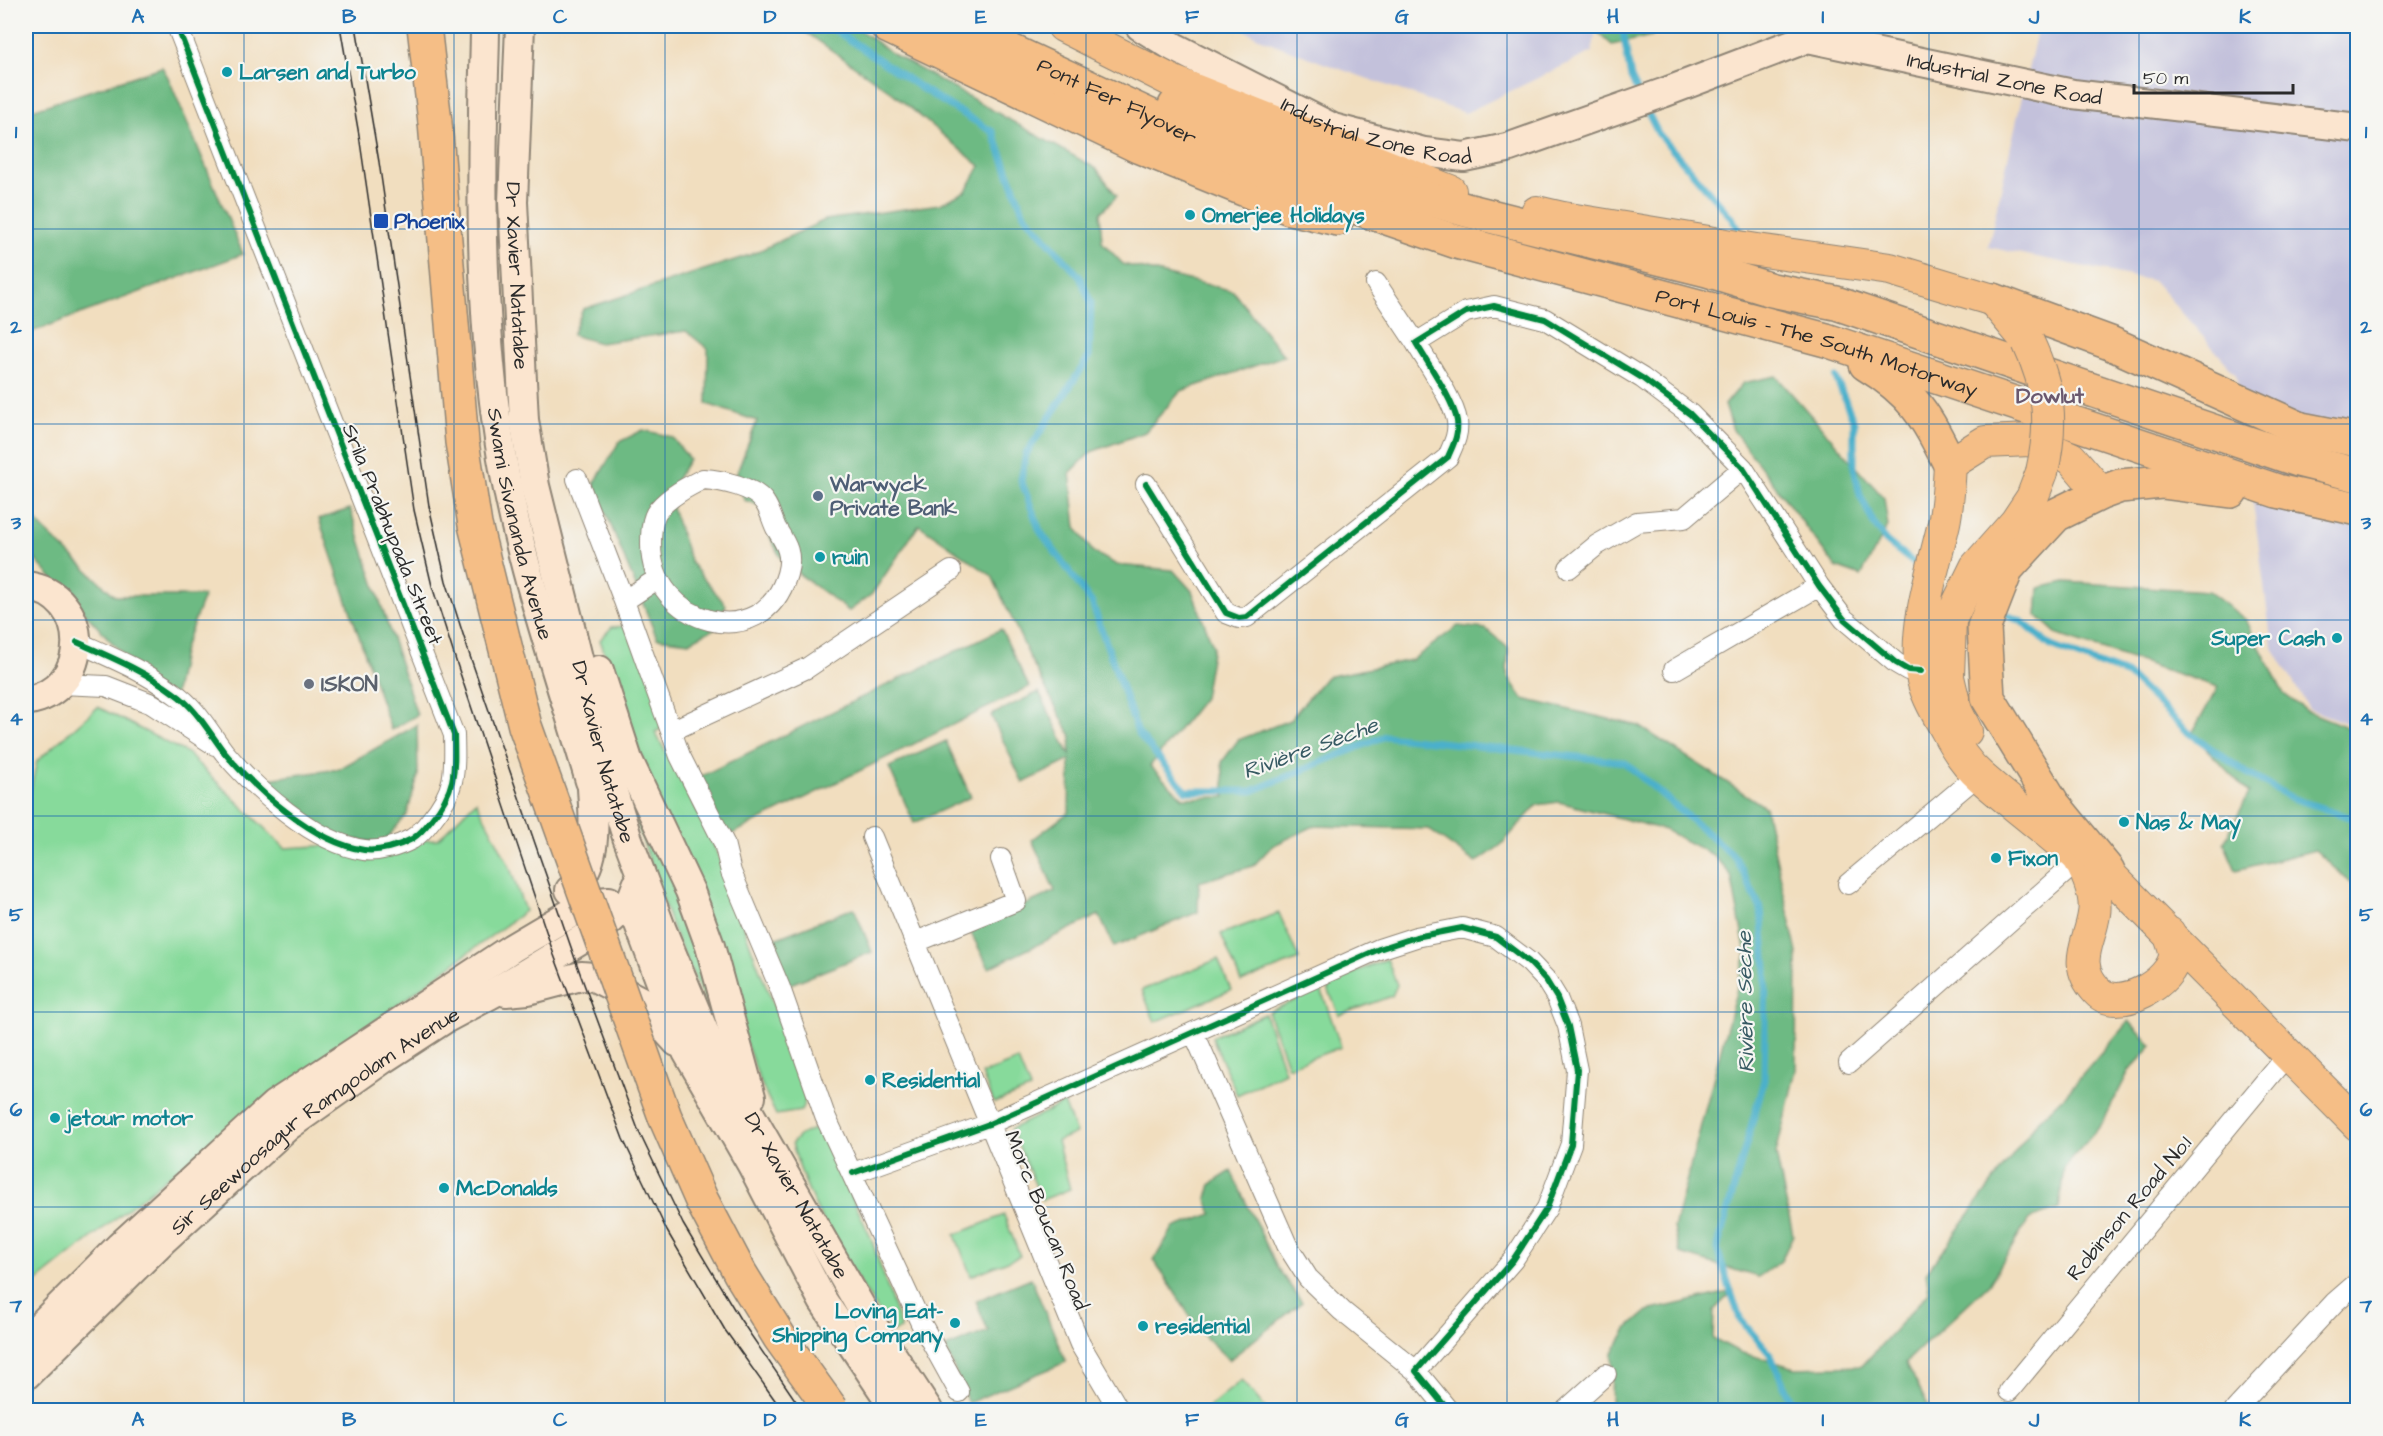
<svg xmlns="http://www.w3.org/2000/svg" width="2383" height="1436" font-family="'Architects Daughter',sans-serif">
<style>
.industrial{fill:#c3c1db}
.green{fill:#87da9b;stroke:#598263;stroke-width:1.5}
.forest{fill:#6dba83;stroke:#4c7257;stroke-width:1.5}
.lines{fill:none;stroke-linecap:round;stroke-linejoin:round}
.stream{stroke:#4cb0cb;stroke-width:7}
.street-casing{stroke:#8e8475;stroke-width:22}
.secondary-casing{stroke:#8e8475;stroke-width:32}
.primary-casing{stroke:#8e8475;stroke-width:34}
.highway-casing{stroke:#8e8475;stroke-width:36}
.street{stroke:#fff;stroke-width:20}
.secondary{stroke:#fbe5cf;stroke-width:28}
.primary{stroke:#f5be86;stroke-width:32}
.highway{stroke:#f5be86;stroke-width:33}
.tram{stroke:#2b2b2b;stroke-width:1.5}
.primary-bridge-casing{stroke:#8e8475;stroke-width:34;stroke-linecap:butt}
.highway-bridge-casing{stroke:#8e8475;stroke-width:36;stroke-linecap:butt}
.primary-bridge{stroke:#f5be86;stroke-width:32}
.highway-bridge{stroke:#f5be86;stroke-width:33}
.cycleway-casing{stroke:#f6f6f2;stroke-width:10}
.cycleway{stroke:#00873e;stroke-width:6}
.grid{fill:none;stroke:#1f6fb2;stroke-width:1.5;stroke-opacity:0.55}
.culture-dot{fill:#0f9aa8;stroke:#f6f6f2;stroke-width:2}
.transit-dot{fill:#1a4fb4;stroke:#f6f6f2;stroke-width:2}
.service-dot{fill:#5c6f8a;stroke:#f6f6f2;stroke-width:2}
.worship-dot{fill:#6b7280;stroke:#f6f6f2;stroke-width:2}
.labels{text-anchor:middle;stroke-width:4.5;stroke-linejoin:round;paint-order:stroke}
.culture-label{font-size:21px;font-weight:bold;fill:#0d838f;stroke:#f6f6f2;text-anchor:start}
.street-label{font-size:21px;fill:#2b2b2b;stroke:#f6f6f2}
.transit-label{font-size:21px;font-weight:bold;fill:#164399;stroke:#f6f6f2;text-anchor:start}
.service-label{font-size:21px;font-weight:bold;fill:#4e5e75;stroke:#f6f6f2;text-anchor:start}
.worship-label{font-size:21px;font-weight:bold;fill:#5b616d;stroke:#f6f6f2;text-anchor:start}
.neighbourhood-label{font-size:22px;font-weight:bold;fill:#6a586e;stroke:#f6f6f2}
.water-label{font-size:22px;font-style:italic;fill:#375a63;stroke:#f6f6f2}
.neatline{fill:none;stroke:#1f6fb2;stroke-width:2}
.grid-label{font-size:20px;text-anchor:middle;font-weight:bold;fill:#1f6fb2}
</style>
<rect width="100%" height="100%" fill="#f6f6f2"/>
<filter id="ink" filterUnits="userSpaceOnUse"><feTurbulence type="fractalNoise" baseFrequency=".0167" numOctaves="2"/><feDisplacementMap in="SourceGraphic" scale="12" xChannelSelector="R" yChannelSelector="G"/><feConvolveMatrix kernelMatrix="1 2 1 2 8 2 1 2 1" color-interpolation-filters="sRGB"/></filter>
<filter id="wash" filterUnits="userSpaceOnUse"><feTurbulence type="fractalNoise" baseFrequency=".008" numOctaves="4" result="noise"/><feDisplacementMap in="SourceGraphic" scale="24" xChannelSelector="R" yChannelSelector="G"/><feGaussianBlur stdDeviation="1.35" result="paint"/><feColorMatrix in="noise" values="0 0 0 0 0 0 0 0 0 0 0 0 0 0 0 0 0 1.4 0 .05"/><feComposite in="paint" operator="in"/></filter>
<g filter="url(#wash)">
<rect width="100%" height="100%" fill="#f1debf"/>
<!-- industrial -->
<path class="industrial" d="M1238 26H1597L1592 52 1465 113 1323 63 1259 38Z
M2038 26H2357V727L2309 709 2272 646 2236 374 2154 281 1988 247Z"/>
<!-- green -->
<path class="green" d="M630 626 669 725 655 732 697 810 719 857 752 950 808 1094 801 1111 776 1115 760 1081 665 825 600 640 612 627Z
M98 707 187 753 285 848 438 839 476 801 509 865 525 911 214 1140 26 1290V810L37 761Z
M612 750 670 857 745 1091 673 930Z
M1279 913 1299 959 1241 982 1221 934Z
M1218 959 1231 990 1155 1022 1142 990Z
M1387 959 1397 985 1392 996 1339 1015 1326 984Z
M1321 989 1341 1047 1288 1067 1268 1012Z
M1265 1014 1285 1072 1237 1095 1212 1037Z
M1018 1060 1030 1089 994 1103 982 1074Z
M1064 1103 1076 1133 1057 1141 1070 1189 1042 1200 1011 1129Z
M813 1129 825 1139 871 1238 901 1329 892 1332C853 1272 810 1212 792 1143L800 1135Z
M1004 1215 1020 1256 971 1276 955 1235Z
M1242 1380 1267 1410H1205Z"/>
<!-- forest -->
<path class="forest" d="M797 26H854L893 54 1097 169 1117 196 1100 213 1102 242 1123 264 1233 291 1284 356 1181 391 1145 432 1091 452 1070 473 1076 527 1093 552 1117 565 1173 570 1192 591 1213 646 1204 698 1150 766 1183 798 1225 797 1222 762 1238 740 1290 720 1326 677 1412 660 1458 626 1486 629 1508 648 1507 675 1523 699 1639 726 1765 807 1797 953 1796 1070 1776 1154 1793 1235 1781 1261 1758 1277 1680 1254 1674 1228 1746 954 1731 875 1713 855 1665 830 1559 802 1537 805 1501 845 1476 863 1428 829 1314 826 1272 846 1253 866 1199 882 1198 912 1114 947 1099 915 989 968 970 931 1055 891 1032 840 1069 812 1070 760 1023 783 991 715 1039 692 1070 755 1071 736 1032 662 992 576 919 525 872 594 849 611 783 562 770 537 772 510 744 500 736 475 757 421 707 404 708 349 686 331 600 343 572 335 583 309 750 255 825 220 940 204 966 191 980 166 890 91Z
M1591 26H1657L1652 36 1612 45Z
M162 67 168 77 243 254 26 334V112Z
M1776 376 1884 498 1888 526 1861 576 1836 567 1733 430 1725 405 1743 383Z
M643 430 672 437 689 459 675 482 672 508 691 563 726 605 714 629 689 642 657 638 594 484 619 442Z
M350 509 417 715 391 730 319 519Z
M26 510 43 529 115 596H204L184 648 172 707 26 550Z
M2065 582 2208 591 2246 620 2284 694 2307 711 2357 731V886L2355 887 2315 850 2236 870 2224 843 2249 793 2192 734 2218 687 2058 635 2037 616 2039 588Z
M1001 629 1029 687 724 838 695 779Z
M417 725 418 776 407 814 383 843 334 837 261 780 339 769Z
M946 741 971 797 914 823 889 767Z
M854 908 872 952 780 988 762 944Z
M2129 1021 2152 1046 2129 1071 2102 1124 2064 1167 2059 1209 2029 1219 1990 1283 1906 1362 1930 1410H1611L1612 1354 1627 1329 1648 1311 1733 1291 1714 1310 1713 1338 1739 1352 1796 1368 1862 1366 1929 1292 1926 1273 2037 1122 2066 1094Z
M1231 1171 1278 1269 1302 1302 1229 1360 1200 1332 1154 1260 1173 1228 1212 1214 1207 1199 1211 1184Z
M1031 1278 1066 1362 968 1403 946 1348 988 1331 976 1301Z"/>
<g class="lines">
<!-- stream -->
<path class="stream" d="M829 26 924 90 993 132 1024 214 1080 277 1091 303 1089 357 1026 454 1021 480 1040 531 1092 603 1138 733 1186 791H1252L1385 736 1624 762 1736 858 1761 909 1766 969 1764 1080 1717 1249 1740 1319 1770 1354 1795 1410
M1622 26 1631 78 1639 94
M1645 107 1658 133 1730 216 1745 238
M1836 378 1854 422V468L1860 495 1874 524 1886 541 1924 571
M1999 612 2021 621 2051 646 2128 675 2188 732 2245 772 2292 798 2358 820"/>
</g>
</g>
<g filter="url(#ink)">
<g class="lines">
<!-- street casing -->
<g class="street-casing">
<path id="street" d="M1808 38 1834 26
M1376 283 1416 343
M577 479 624 601 680 756 724 843 731 872 780 988 825 1116 921 1323 959 1392
M703 479C720 480 756 487 765 503 770 510 772 520 776 528 786 544 793 554 787 574 763 657 651 624 651 545 651 534 651 519 658 510 670 496 687 487 703 479Z
M1146 484 1226 613 1239 618 1247 617 1448 457C1453 445 1459 435 1457 421 1454 401 1427 362 1416 343L1466 312 1494 306 1545 319 1642 378 1690 414 1743 468 1819 586 1844 619 1896 663 1908 670 1921 671
M1569 568 1597 545 1637 522 1684 518 1743 468
M624 601 657 579
M77 642C110 657 145 671 174 693 196 708 208 731 224 752 255 789 314 843 364 850 379 852 399 846 412 839 420 834 425 828 431 820 456 790 455 772 454 735L177 26
M1674 670 1819 586
M60 684 106 686 152 704 215 745
M671 731 807 668 951 571
M872 837 1080 1344 1119 1410
M1848 884 1978 775
M916 942 1016 901 1001 859
M1194 1033 1287 1245 1308 1278 1342 1311 1416 1371
M1849 1063 2080 859
M853 1173 989 1124 1379 949 1416 937 1462 928 1496 937 1529 962 1546 980 1557 998 1568 1026 1577 1070 1571 1144 1547 1208 1513 1260 1416 1371 1448 1410
M2009 1391 2287 1055
M1566 1410 1606 1374
M2235 1410 2335 1302 2358 1282"/>
</g>
<!-- secondary casing -->
<g class="secondary-casing">
<g id="secondary">
<path id="s1" d="M485 26C485 56 483 86 483 116 481 224 483 332 499 439 516 555 557 669 590 781"/>
<path id="s2" d="M520 26 513 202 524 420 535 486 606 770 627 837 661 928 708 1041 862 1309 928 1410"/>
<path id="s3" d="M1140 26 1174 47 1333 128 1424 152 1464 157 1507 148 1663 93 1808 38 2073 94 2358 128"/>
<path d="M26 586C93 594 93 691 26 701"/>
<path d="M599 670 628 760 690 891 710 946 751 1097"/>
<path d="M570 890C599 865 594 822 592 788"/>
<path d="M636 916 687 1052 752 1165 823 1301 896 1410"/>
<path d="M506 992 528 990 581 976 594 977 639 1000 677 1042"/>
<path d="M26 1340 120 1246 274 1105 512 948 578 909 598 902 609 901"/>
<path id="s4" d="M26 1375 162 1241 288 1126 383 1059 443 1020 495 992 604 926 631 901 637 885"/>
</g>
</g>
<!-- primary casing -->
<g class="primary-casing">
<path id="primary" d="M1063 26 1176 83 1450 191
M1537 212 1563 218 1757 250 1890 269 1993 300 2028 342
M2101 493 2071 458 2030 440 1985 442 1950 464C1949 484 1948 504 1944 523 1934 567 1914 626 1921 671 1924 691 1936 711 1946 729 1954 745 1967 765 1981 777 2006 799 2032 819 2058 841 2065 847 2077 853 2081 862 2088 876 2097 898 2094 914 2090 943 2071 963 2097 991 2118 1014 2173 982 2175 955 2175 948 2171 940 2169 933
M1966 731 1956 711 1948 677 1950 620 1976 567 2016 522 2032 498 2042 472
M2088 853 2358 1125"/>
</g>
<!-- highway casing -->
<g class="highway-casing">
<g id="highway">
<path d="M424 26 435 122"/>
<path d="M887 26 1140 147 1290 208 1337 219"/>
<path id="s5" d="M958 26 1159 120 1206 145 1320 195 1457 242 1826 340 2277 491 2358 509"/>
<path d="M1175 106 1289 156 1466 210 1707 270 1772 290 1836 303 2298 460 2358 475"/>
<path d="M1993 300 2110 343 2301 429 2358 440"/>
<path d="M1866 364C1914 393 1926 416 1950 464"/>
<path d="M2108 871 2053 804 1988 698 1984 627 2007 568 2056 515 2101 493 2120 486 2162 482 2231 491"/>
</g>
</g>
<!-- street -->
<use href="#street" class="street"/>
<!-- secondary -->
<use href="#secondary" class="secondary"/>
<!-- primary -->
<use href="#primary" class="primary"/>
<!-- highway -->
<use href="#highway" class="highway"/>
<!-- tram -->
<path class="tram" d="M340 26 359 135 414 510 432 586 456 661 554 955 623 1139 667 1231 725 1330 782 1410
M356 26 379 162 429 506 446 581 470 656 581 976 639 1132 683 1224 740 1319 802 1410"/>
<!-- primary-bridge casing -->
<g class="primary-bridge-casing">
<path id="primary-bridge" d="M2028 342C2050 389 2053 423 2042 472"/>
</g>
<!-- highway-bridge casing -->
<g class="highway-bridge-casing">
<path id="highway-bridge" d="M435 122 462 442 475 525 525 726 665 1117 702 1201 740 1273 780 1338 832 1410"/>
</g>
<!-- primary-bridge -->
<use href="#primary-bridge" class="primary-bridge"/>
<!-- highway-bridge -->
<use href="#highway-bridge" class="highway-bridge"/>
<!-- cycleway casing -->
<g class="cycleway-casing">
<path id="cycleway" d="M1146 484 1226 613 1239 618 1247 617 1448 457C1453 445 1459 435 1457 421 1454 401 1427 362 1416 343L1466 312 1494 306 1545 319 1642 378 1690 414 1743 468 1819 586 1844 619 1896 663 1908 670 1921 671
M77 642C110 657 145 671 174 693 196 708 208 731 224 752 255 789 314 843 364 850 379 852 399 846 412 839 420 834 425 828 431 820 456 790 455 772 454 735L177 26
M853 1173 989 1124 1379 949 1416 937 1462 928 1496 937 1529 962 1546 980 1557 998 1568 1026 1577 1070 1571 1144 1547 1208 1513 1260 1416 1371 1448 1410"/>
</g>
<!-- cycleway -->
<use href="#cycleway" class="cycleway"/>
</g>
</g>
<!-- grid -->
<path class="grid" d="M244 26V1410M454 26V1410M665 26V1410M876 26V1410M1086 26V1410M1297 26V1410M1507 26V1410M1718 26V1410M1929 26V1410M2139 26V1410M26 229H2358M26 424H2358M26 620H2358M26 816H2358M26 1012H2358M26 1207H2358"/>
<!-- markers -->
<g class="culture-dot">
<circle cx="227" cy="72" r="6"/>
<circle cx="1190" cy="215" r="6"/>
<circle cx="820" cy="557" r="6"/>
<circle cx="2337" cy="638" r="6"/>
<circle cx="2124" cy="822" r="6"/>
<circle cx="1996" cy="858" r="6"/>
<circle cx="870" cy="1080" r="6"/>
<circle cx="55" cy="1118" r="6"/>
<circle cx="444" cy="1188" r="6"/>
<circle cx="955" cy="1323" r="6"/>
<circle cx="1143" cy="1326" r="6"/>
</g>
<rect class="transit-dot" x="373" y="213" width="16" height="16" rx="3"/>
<circle class="service-dot" cx="818" cy="496" r="6"/>
<circle class="worship-dot" cx="309" cy="684" r="6"/>
<g class="labels">
<!-- culture labels -->
<g class="culture-label">
<text x="239" y="79">Larsen and Turbo</text>
<text x="1202" y="222">Omerjee Holidays</text>
<text x="832" y="564">ruin</text>
<text x="2325" y="645" text-anchor="end">Super Cash</text>
<text x="2136" y="829">Nas &amp; May</text>
<text x="2008" y="865">Fixon</text>
<text x="882" y="1087">Residential</text>
<text x="67" y="1125">jetour motor</text>
<text x="456" y="1195">McDonalds</text>
<text x="943" y="1318" text-anchor="end">Loving Eat-<tspan x="943" dy="24">Shipping Company</tspan></text>
<text x="1155" y="1333">residential</text>
</g>
<!-- street labels -->
<g class="street-label">
<text dy="7" stroke="none"><textPath href="#s3" startOffset="918">Industrial Zone Road</textPath></text>
<text dy="7" stroke="none"><textPath href="#s5" startOffset="176">Pont Fer Flyover</textPath></text>
<text dy="7" stroke="none"><textPath href="#s3" startOffset="261">Industrial Zone Road</textPath></text>
<text dy="7" stroke="none"><textPath href="#s2" startOffset="250">Dr Xavier Natatabe</textPath></text>
<text dy="7" stroke="none"><textPath href="#s5" startOffset="918">Port Louis – The South Motorway</textPath></text>
<text dy="7" stroke="none"><textPath href="#s1" startOffset="501">Swami Sivananda Avenue</textPath></text>
<text transform="translate(393 534) rotate(68)" y="7">Srila Prabhupada Street</text>
<text dy="7" stroke="none"><textPath href="#s2" startOffset="736">Dr Xavier Natatabe</textPath></text>
<text dy="7" stroke="none"><textPath href="#s4" startOffset="386">Sir Seewoosagur Ramgoolam Avenue</textPath></text>
<text dy="7" stroke="none"><textPath href="#s2" startOffset="1222">Dr Xavier Natatabe</textPath></text>
<text transform="translate(2129 1208) rotate(-50)" y="7">Robinson Road No.1</text>
<text transform="translate(1047 1220) rotate(68)" y="7">Morc Boucan Road</text>
</g>
<!-- transit labels -->
<g class="transit-label">
<text x="394" y="228">Phoenix</text>
</g>
<!-- service labels -->
<g class="service-label">
<text x="830" y="491">Warwyck<tspan x="830" dy="24">Private Bank</tspan></text>
</g>
<!-- worship labels -->
<g class="worship-label">
<text x="321" y="691">ISKON</text>
</g>
<!-- neighbourhood labels -->
<g class="neighbourhood-label">
<text x="2050" y="403">Dowlut</text>
</g>
<!-- water labels -->
<g class="water-label">
<text transform="translate(1310 747) rotate(-20)" y="8">Rivière Sèche</text>
<text transform="translate(1744 1002) rotate(-91)" y="8">Rivière Sèche</text>
</g>
</g>
<!-- margin -->
<rect width="2383" height="1436" fill="none" stroke="#f6f6f2" stroke-width="66"/>
<!-- scale -->
<path d="M2134 84v9h159v-9" fill="none" stroke="#2b2b2b" stroke-width="3"/>
<text x="2143" y="84" font-size="18" fill="#2b2b2b" stroke="#f6f6f2" stroke-width="4.5" paint-order="stroke">50 m</text>
<rect x="33" y="33" width="2317" height="1370" class="neatline"/>
<g class="grid-label">
<text x="138" y="23">A</text>
<text x="349" y="23">B</text>
<text x="560" y="23">C</text>
<text x="770" y="23">D</text>
<text x="981" y="23">E</text>
<text x="1192" y="23">F</text>
<text x="1402" y="23">G</text>
<text x="1613" y="23">H</text>
<text x="1823" y="23">I</text>
<text x="2034" y="23">J</text>
<text x="2245" y="23">K</text>
<text x="16" y="138">1</text>
<text x="2366" y="138">1</text>
<text x="16" y="333">2</text>
<text x="2366" y="333">2</text>
<text x="16" y="529">3</text>
<text x="2366" y="529">3</text>
<text x="16" y="725">4</text>
<text x="2366" y="725">4</text>
<text x="16" y="921">5</text>
<text x="2366" y="921">5</text>
<text x="16" y="1116">6</text>
<text x="2366" y="1116">6</text>
<text x="16" y="1312">7</text>
<text x="2366" y="1312">7</text>
<text x="138" y="1426">A</text>
<text x="349" y="1426">B</text>
<text x="560" y="1426">C</text>
<text x="770" y="1426">D</text>
<text x="981" y="1426">E</text>
<text x="1192" y="1426">F</text>
<text x="1402" y="1426">G</text>
<text x="1613" y="1426">H</text>
<text x="1823" y="1426">I</text>
<text x="2034" y="1426">J</text>
<text x="2245" y="1426">K</text>
</g>
</svg>
